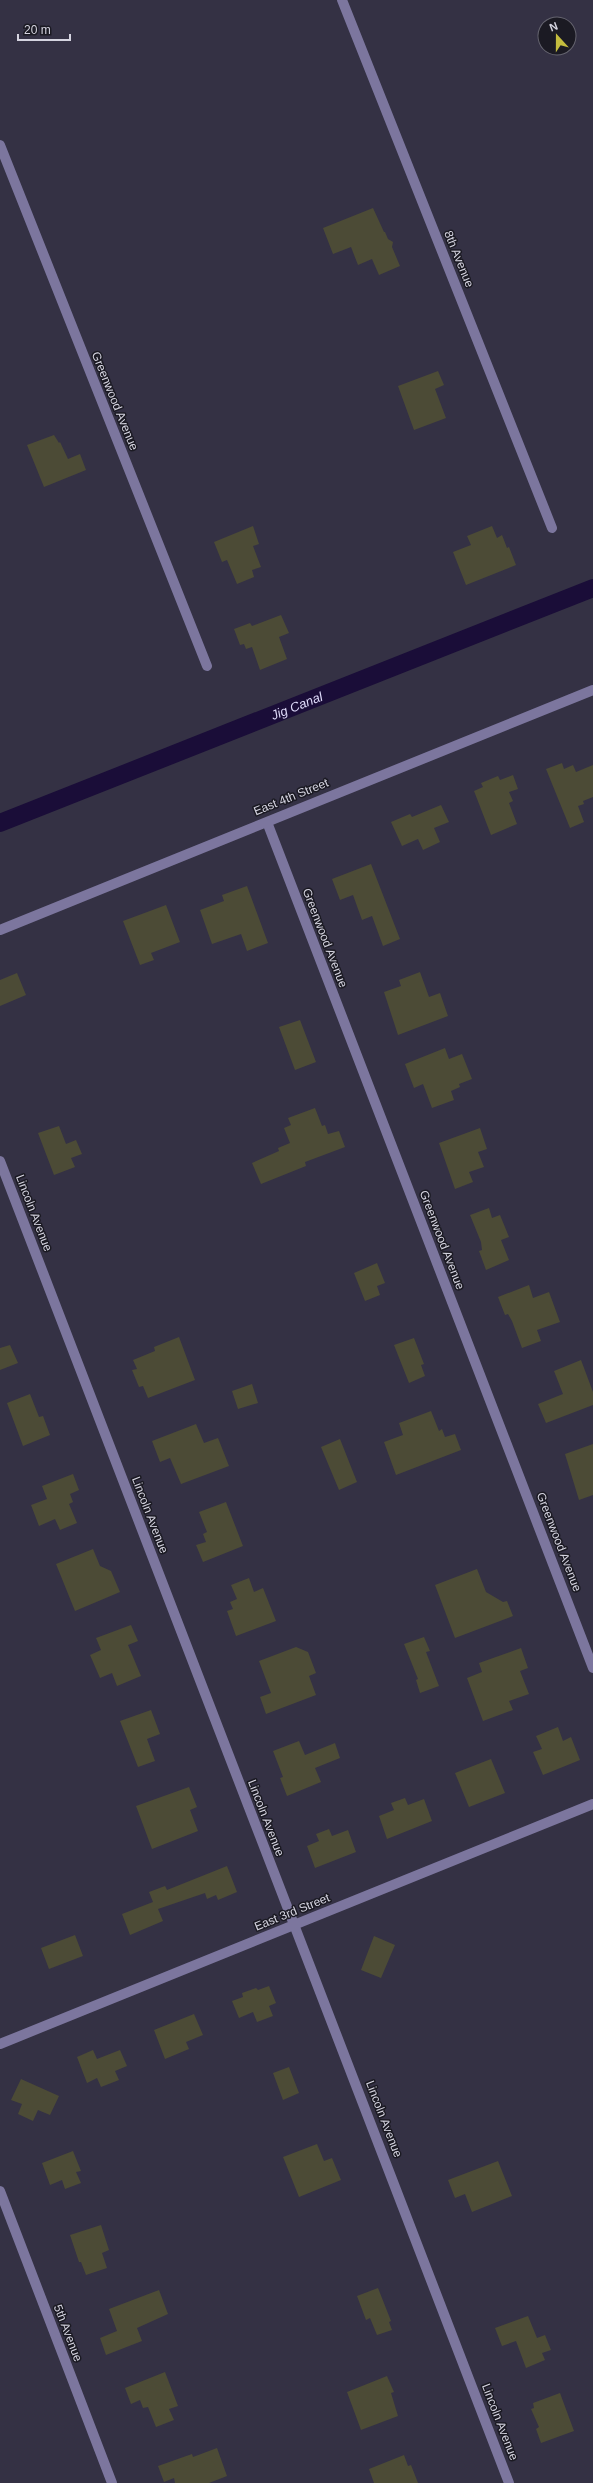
<svg xmlns="http://www.w3.org/2000/svg" width="593" height="2483" font-family="Arial,sans-serif">
<style>
.lines{fill:none;stroke-linecap:round;stroke-linejoin:round}
.canal{stroke:#1a0d38;stroke-width:18}
.building{fill:#4c4b36}
.minor{stroke:#7c769e;stroke-width:10}
.labels{text-anchor:middle;stroke-width:3;stroke-linejoin:round;paint-order:stroke}
.street-label{font-size:12px;fill:#d5d4e0;stroke:#1b1a23}
.water-label{font-size:13px;font-style:italic;fill:#dedaf9;stroke:#1b1a23}
</style>
<rect width="100%" height="100%" fill="#343144"/>
<g class="lines">
<!-- canal -->
<path class="canal" id="s1" d="M0 823 593 588"/>
</g>
<!-- building -->
<path class="building" d="M373 208 384 232H385L388 239 393 242 392 247 400 266 379 275 372 259 358 265 351 247 333 254 323 228Z
M438 371 444 385 435 389 446 418 414 430 398 386Z
M54 435 59 443 60 442 68 459 80 454 86 470 44 487 27 445Z
M253 526 259 544 253 546 261 567 252 570 254 577 237 584 227 560 222 562 214 542Z
M492 526 497 538 502 535 507 548 509 547 516 565 466 585 453 552 471 545 467 536Z
M281 615 289 633 279 637 287 659 260 670 252 647 246 649 244 644 240 645 234 629 250 623 252 626Z
M562 763 564 769 573 765 576 772 593 765V797L583 801 584 804 578 806 584 822 570 828 546 769Z
M513 775 518 789 509 792 513 801 509 803 517 824 491 835 474 791 483 787 481 783 498 776 500 780Z
M441 805 449 822 434 828 440 842 423 850 418 839 402 846 391 822 410 814 412 817Z
M371 864 400 939 383 946 372 916 362 920 353 895 340 900 332 879Z
M247 886 268 943 247 951 241 934 212 944 200 910 224 901 222 895Z
M166 905 180 942 151 953 154 960 140 965 123 921Z
M420 972 429 997 440 993 448 1016 398 1035 384 992 401 986 399 980Z
M17 973 26 995 0 1006V980Z
M300 1020 316 1062 295 1070 279 1027Z
M445 1048 449 1059 462 1054 472 1079 459 1084 460 1087 451 1091 454 1100 432 1108 423 1084 414 1088 405 1064Z
M315 1108 322 1126 325 1125 328 1134 339 1131 345 1147 305 1162 306 1166 261 1184 252 1163 279 1151 278 1148 290 1143 284 1128 291 1125 288 1118Z
M59 1126 66 1144 76 1140 82 1154 71 1158 75 1167 54 1175 38 1133Z
M480 1128 487 1149 478 1152 484 1167 469 1172 473 1182 455 1189 439 1143Z
M489 1208 492 1218 500 1215 509 1237 501 1240 509 1260 486 1270 479 1251 482 1250 481 1242 470 1215Z
M377 1263 385 1283 377 1286 380 1295 365 1301 354 1273Z
M529 1285 533 1298 549 1292 560 1322 537 1330 541 1341 522 1348 512 1321 508 1314 505 1315 498 1297Z
M179 1337 195 1380 148 1398 143 1386 139 1387 132 1370 137 1369 133 1360 155 1351 154 1347Z
M414 1338 424 1364 421 1365 425 1376 409 1383 394 1345Z
M10 1345 18 1363 0 1370V1348Z
M581 1360 593 1392V1405L546 1423 538 1404 563 1394 554 1371Z
M252 1384 258 1403 238 1409 232 1391Z
M30 1394 39 1417 43 1416 50 1435 23 1446 7 1403Z
M431 1411 439 1431 442 1429 445 1437 455 1434 461 1450 396 1475 384 1442 403 1435 399 1423Z
M196 1424 204 1443 218 1438 229 1466 181 1484 170 1458 160 1462 152 1441Z
M340 1439 357 1482 339 1490 321 1447Z
M593 1444V1495L579 1500 565 1454Z
M73 1474 79 1490 70 1494 73 1502 69 1504 77 1523 60 1530 55 1519 39 1526 31 1505 47 1499 42 1486Z
M226 1502 243 1546 203 1562 196 1545 206 1542 203 1534 207 1532 199 1512Z
M93 1549 100 1566 111 1571 120 1592 75 1611 56 1564Z
M477 1569 486 1592 503 1602 507 1601 513 1616 455 1638 435 1585Z
M249 1578 254 1592 263 1588 276 1621 236 1636 227 1611 233 1609 230 1602 237 1599 231 1585Z
M131 1625 138 1641 128 1645 141 1676 117 1686 112 1673 100 1678 90 1655 101 1650 96 1638Z
M424 1637 430 1651 426 1652 439 1686 420 1693 416 1680 418 1679 404 1644Z
M296 1647 308 1652 316 1673 309 1676 316 1695 266 1714 260 1697 271 1693 259 1661Z
M521 1648 528 1668 520 1671 529 1694 509 1701 513 1710 483 1721 467 1678 482 1672 479 1663Z
M151 1710 160 1734 147 1739 155 1761 138 1767 120 1721Z
M558 1727 563 1741 571 1737 580 1760 543 1775 533 1752 542 1749 536 1736Z
M299 1741 305 1755 335 1743 340 1758 315 1768 321 1782 287 1796 280 1778 283 1777 273 1751Z
M491 1759 505 1793 469 1807 455 1773Z
M189 1787 197 1807 190 1810 198 1831 152 1849 136 1806Z
M405 1798 408 1805 424 1799 432 1821 387 1839 379 1816 394 1810 391 1803Z
M329 1829 332 1836 348 1830 356 1852 315 1868 307 1846 319 1841 316 1834Z
M227 1866 237 1892 218 1900 216 1895 207 1899 205 1893 158 1909 163 1921 130 1935 122 1914 153 1902 149 1892 165 1886 167 1890Z
M75 1935 83 1956 49 1969 41 1948Z
M374 1936 395 1945 381 1978 361 1970Z
M269 1986 276 2003 269 2006 273 2016 257 2022 253 2012 239 2018 232 2001 243 1997 242 1993 256 1988 258 1990Z
M194 2014 203 2035 186 2042 189 2049 165 2059 154 2030Z
M93 2050 97 2059 120 2050 127 2066 115 2071 119 2080 101 2087 97 2078 87 2083 77 2057Z
M289 2067 299 2093 283 2100 273 2073Z
M21 2079 59 2096 50 2115 38 2110 33 2121 18 2114 22 2104 11 2100Z
M317 2144 324 2161 332 2158 341 2180 299 2197 283 2157Z
M73 2151 81 2171 76 2172 81 2183 65 2189 62 2180 50 2185 42 2163Z
M498 2161 512 2196 472 2212 465 2194 455 2198 448 2180Z
M101 2225 109 2250 102 2253 107 2268 86 2275 81 2262H79L70 2235Z
M378 2288 391 2321 389 2322 392 2330 377 2335 370 2318 366 2320 357 2296Z
M159 2290 168 2314 137 2328 142 2341 106 2355 100 2338 117 2331 109 2309Z
M528 2316 537 2338 545 2335 551 2350 542 2353 545 2360 526 2368 516 2341 502 2346 495 2328Z
M165 2372 178 2406 169 2409 174 2420 156 2427 148 2407 143 2408 140 2400 131 2404 125 2388Z
M387 2376 394 2392 391 2393 398 2416 361 2430 347 2392Z
M560 2393 574 2431 541 2443 536 2429 539 2427 531 2409 534 2408 533 2403Z
M217 2448 227 2476 209 2483H175L174 2478 164 2482 158 2466 192 2454 193 2457Z
M404 2455 408 2466 411 2465 418 2483H374L369 2469Z"/>
<g class="lines">
<!-- minor -->
<path class="minor" d="M342 0 552 528
M0 145 207 666
M267 822 593 1668
M0 930 593 690
M0 1161 509 2483
M0 2044 593 1804
M0 2191 112 2483"/>
</g>
<g class="labels">
<!-- street labels -->
<g class="street-label">
<text transform="translate(459 259) rotate(68)" y="4">8th Avenue</text>
<text transform="translate(115 401) rotate(68)" y="4">Greenwood Avenue</text>
<text transform="translate(291 797) rotate(-22)" y="4">East 4th Street</text>
<text transform="translate(325 938) rotate(69)" y="4">Greenwood Avenue</text>
<text transform="translate(34 1213) rotate(69)" y="4">Lincoln Avenue</text>
<text transform="translate(442 1240) rotate(69)" y="4">Greenwood Avenue</text>
<text transform="translate(150 1515) rotate(69)" y="4">Lincoln Avenue</text>
<text transform="translate(559 1542) rotate(69)" y="4">Greenwood Avenue</text>
<text transform="translate(266 1818) rotate(69)" y="4">Lincoln Avenue</text>
<text transform="translate(292 1912) rotate(-22)" y="4">East 3rd Street</text>
<text transform="translate(384 2119) rotate(69)" y="4">Lincoln Avenue</text>
<text transform="translate(68 2333) rotate(69)" y="4">5th Avenue</text>
<text transform="translate(500 2422) rotate(69)" y="4">Lincoln Avenue</text>
</g>
<!-- water labels -->
<g class="water-label">
<text dy="5" stroke="none"><textPath href="#s1" startOffset="319">Jig Canal</textPath></text>
</g>
</g>
<!-- north arrow -->
<g transform="translate(557 36) rotate(339)"><circle r="19" fill="#1b1a23" stroke="#65646f"/>
<path d="M0-3L7 15L0 10L-7 15Z" fill="#c4bc3e"/>
<text y="-6" font-size="11" font-weight="bold" text-anchor="middle" fill="#d5d4e0">N</text>
</g>
<!-- scale -->
<path d="M18 34v6h52v-6" fill="none" stroke="#d5d4e0" stroke-width="2"/>
<text x="24" y="34" font-size="12" fill="#d5d4e0" stroke="#1b1a23" stroke-width="3" paint-order="stroke">20 m</text>
</svg>
